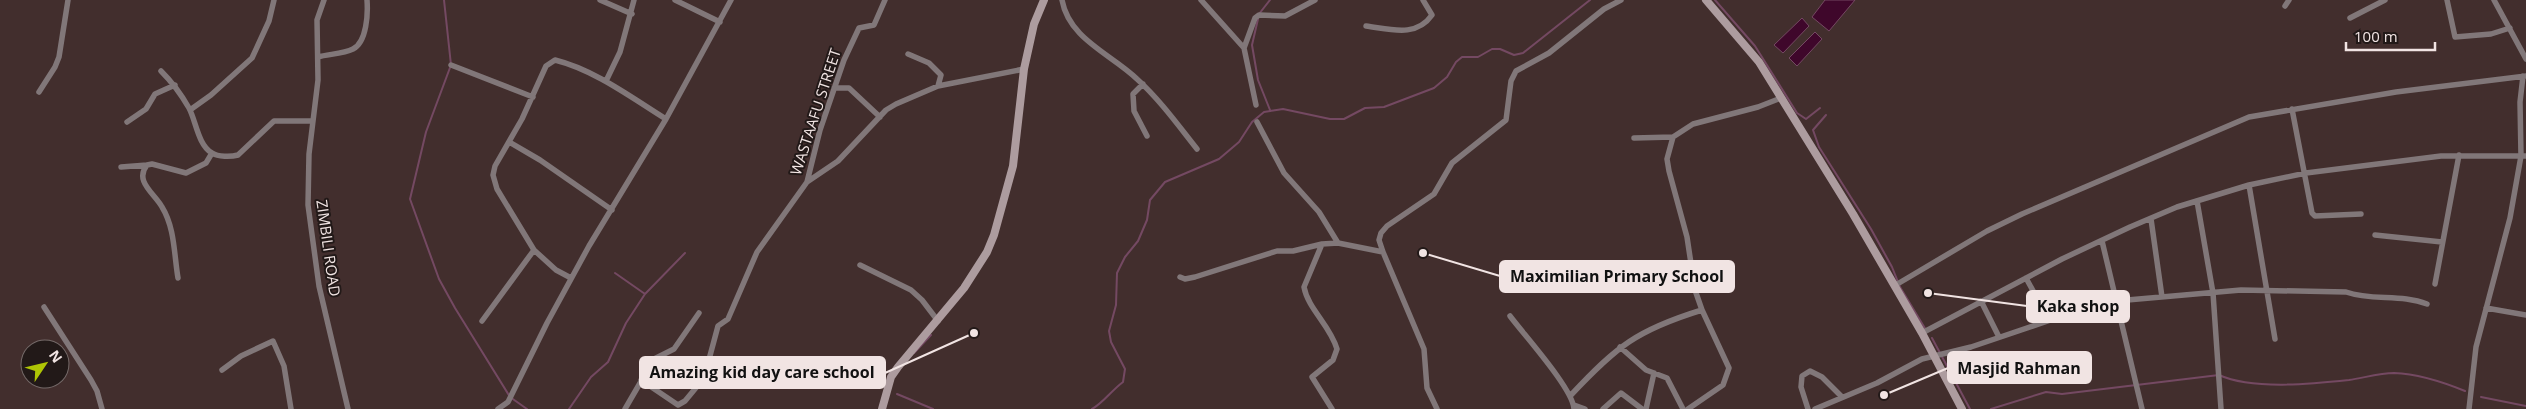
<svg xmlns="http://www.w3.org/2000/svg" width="2526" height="409" font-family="'Open Sans',sans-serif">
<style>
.water{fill:#3f072b;stroke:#744962}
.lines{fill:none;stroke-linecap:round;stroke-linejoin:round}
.stream{stroke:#744962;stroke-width:2}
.street{stroke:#817779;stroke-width:5.5}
.secondary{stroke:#ad9c9f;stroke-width:8}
.labels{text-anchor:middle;stroke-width:4;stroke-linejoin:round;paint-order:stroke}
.street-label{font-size:15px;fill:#f1e4e3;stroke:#221918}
.leader{fill:none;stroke:#f1e4e3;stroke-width:2}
.callout-dot{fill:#f1e4e3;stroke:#221918;stroke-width:2}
.callout{fill:#f1e4e3;stroke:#f1e4e3;stroke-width:2}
.callout-label{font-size:16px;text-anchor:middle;font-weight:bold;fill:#111}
</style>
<rect width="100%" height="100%" fill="#422e2d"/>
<!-- water -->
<path class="water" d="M1825 0H1855L1829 31 1812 17Z
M1802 18 1809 26 1783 53 1774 45Z
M1815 32 1822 39 1797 66 1789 58Z"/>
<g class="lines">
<!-- stream -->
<path class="stream" d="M444 0 451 65 426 132 410 199 439 279 455 308 510 397 527 409
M1715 0 1755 46 1797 113 1806 119 1820 108
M1259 14 1270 0
M1258 19 1252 45 1258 80 1270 110
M1826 115 1813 130 1819 147 1871 229 1892 267 1900 287 1926 330
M615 273 645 294
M1932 338 1970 409
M914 353 931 335
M897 394 933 409
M2481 397 2526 406
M569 409 591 377 608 362 626 323 645 294 685 253
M1092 409C1103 403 1111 391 1123 382L1125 369 1111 342 1109 331 1116 305 1117 273 1125 257 1138 241 1147 220 1150 200 1165 182 1219 159 1239 142 1252 122 1264 112 1283 109 1330 119H1344L1365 108 1384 107 1434 88 1447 77 1456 62 1462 57H1478L1492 49H1500L1514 55 1523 53 1590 0
M1991 409 2046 392 2062 394 2219 375C2252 390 2312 384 2349 380 2363 378 2380 373 2394 373 2419 374 2443 382 2465 391"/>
<!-- street -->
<path class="street" d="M324 0 317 20 318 80 309 154 308 205 319 286 348 409
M600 0 632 14
M675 0 720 22
M1062 0C1069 39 1111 54 1137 79 1160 100 1178 125 1197 149
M1201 0 1244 48 1256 105
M2447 0 2455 37 2491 34 2510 28
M2494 0 2526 59
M2285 6 2289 0
M2350 18 2385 0
M1366 26C1390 29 1416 38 1432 15L1423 0
M1244 48 1255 18 1259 15 1285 16 1315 0
M908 54 929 63 941 75 938 86
M318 57C328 54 343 54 353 49 367 42 368 13 367 0
M451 65 533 97
M161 71C172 82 181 94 189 108 196 121 198 145 212 153 218 157 231 157 238 155L274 121H313
M606 81 620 52 634 0
M1143 84 1133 94 1134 111 1147 136
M834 88H849L880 117
M39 92 55 67 59 57 68 0
M2292 109 2312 213 2315 216 2361 214
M190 110 211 95 252 58 269 21 274 0
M127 122 146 109 155 94 175 85
M1257 122 1284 173 1319 212 1338 243
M1673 137 1667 159 1669 171 1687 237 1695 290 1702 310 1729 368 1723 385 1688 409
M1634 138 1673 137 1693 124 1758 107 1781 98
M509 142 540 160 612 210
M121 167 147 165
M807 182 838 161 886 110 896 104 938 86 1024 69
M2249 185 2275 339
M2197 201 2213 293 2221 409
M2151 219 2162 297
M2375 235 2442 242
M2102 241 2142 409
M1322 244 1304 287C1308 309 1330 325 1337 349L1333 360 1312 377 1332 409
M860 265 911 290 922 300 938 321
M1180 277 1185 279 1195 277 1277 251H1293L1322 244 1338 243 1383 252
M178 278C174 255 175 228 162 207 154 193 134 181 147 165L152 164 186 173 206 163 212 153
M571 278 556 270 534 250 497 189 493 175 495 166 522 119 546 66 555 60C595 70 632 98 666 119
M2026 278 2049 320
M2435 284 2459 155
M1894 286 1987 231 2022 214 2249 117 2396 92 2526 76
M1981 301 1999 337
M44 307 91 380 97 391 102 409
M2486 308 2526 315
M1510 316C1525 336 1573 389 1574 409
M482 321 534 250
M1922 333 2062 259 2130 227 2177 207 2249 185 2306 173 2441 156H2526
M1620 347 1646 370 1667 378 1683 409
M222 370 241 356 273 341 284 366 291 409
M641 380 678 405 685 401 704 378 718 326 728 319 757 252 807 182 820 130 844 60 859 28 874 25 885 0
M1571 395C1617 346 1637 330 1702 310
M1574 405 1585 409
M498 409 508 402 547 323 589 246 666 119 731 0
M625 409 654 359 674 349 699 313
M1437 409 1427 388 1424 349 1383 252 1379 240 1381 233 1387 226 1434 194 1452 163 1506 120 1511 81 1516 71 1549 53 1604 9 1621 0
M1603 409 1621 393 1642 409
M1646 409 1654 373
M1808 409 1801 387 1802 376 1810 371 1822 377 1842 397
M1815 409 1877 383 1922 359 1971 347 2071 313 2116 301 2241 290 2346 292C2372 301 2401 294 2427 304
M2469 409 2476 347 2510 218 2521 156 2520 102 2523 76"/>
<!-- secondary -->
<path class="secondary" d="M1706 0 1759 62 1853 214 1922 333 1962 409
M882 409 891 377 898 367 964 288 987 252 994 235 1013 166 1024 69 1034 24 1044 0"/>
</g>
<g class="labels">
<!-- street labels -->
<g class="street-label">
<text transform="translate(816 112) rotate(-72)" y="5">WASTAAFU STREET</text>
<text transform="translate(328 248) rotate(82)" y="5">ZIMBILI ROAD</text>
</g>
</g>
<!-- callouts -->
<path class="leader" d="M1423 253L1500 276M1928 293L2027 306M1884 395L1948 368M974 333L885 373"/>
<g class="callout-dot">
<circle cx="1423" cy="253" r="5"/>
<circle cx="1928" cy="293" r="5"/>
<circle cx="1884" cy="395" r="5"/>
<circle cx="974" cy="333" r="5"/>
</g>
<g class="callout">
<rect x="1500" y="261" width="234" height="31" rx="5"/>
<rect x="2027" y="291" width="102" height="31" rx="5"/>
<rect x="1948" y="352" width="143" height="31" rx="5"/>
<rect x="640" y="357" width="245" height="31" rx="5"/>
</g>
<g class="callout-label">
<text x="1617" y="282">Maximilian Primary School</text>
<text x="2078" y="312">Kaka shop</text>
<text x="2019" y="374">Masjid Rahman</text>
<text x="762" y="378">Amazing kid day care school</text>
</g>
<!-- north arrow -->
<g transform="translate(45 364) rotate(55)"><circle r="24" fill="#221918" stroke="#756a69"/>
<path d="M0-4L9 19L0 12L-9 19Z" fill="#afc505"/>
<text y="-8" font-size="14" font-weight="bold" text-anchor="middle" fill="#f1e4e3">N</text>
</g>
<!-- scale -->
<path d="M2346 42v8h89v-8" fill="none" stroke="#f1e4e3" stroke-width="2.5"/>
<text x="2354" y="42" font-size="15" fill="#f1e4e3" stroke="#221918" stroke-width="4" paint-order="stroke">100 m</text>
</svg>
